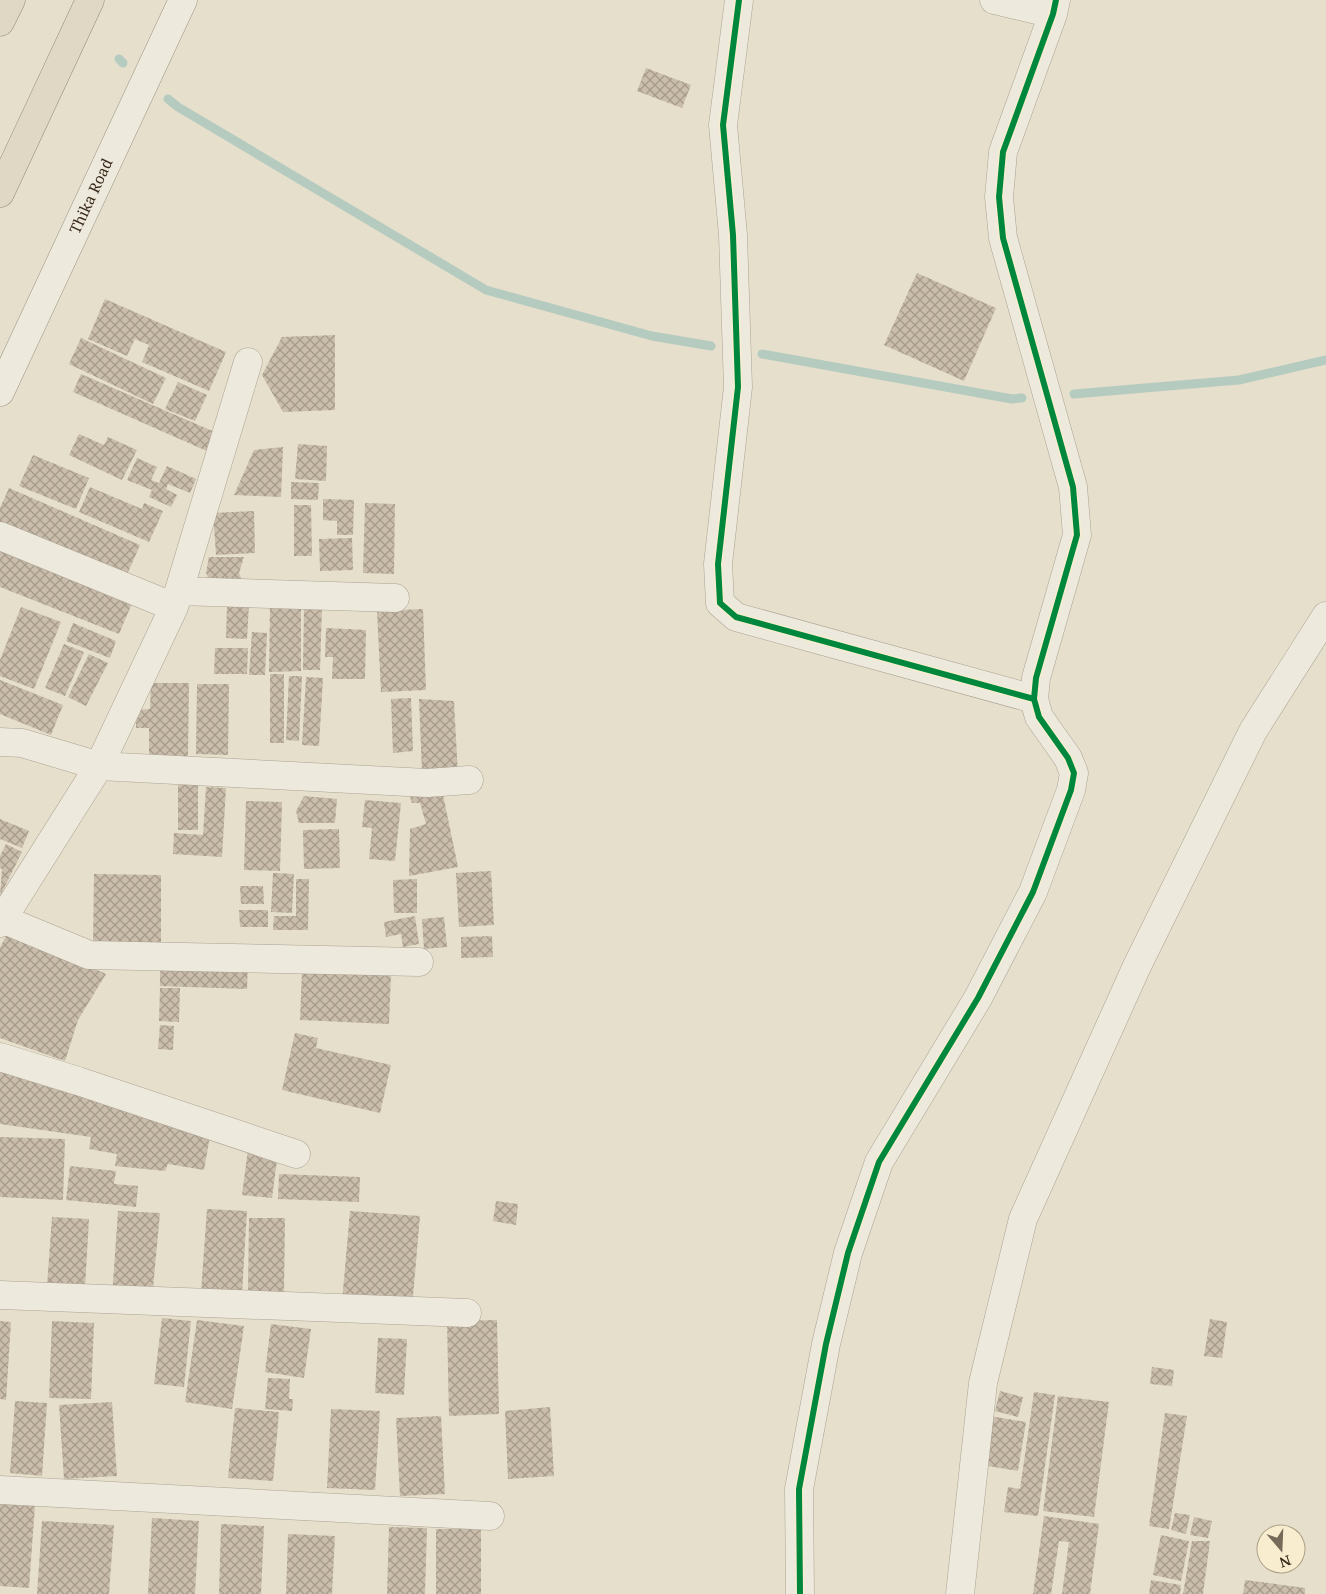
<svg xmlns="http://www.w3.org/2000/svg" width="1326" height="1594" font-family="'Noto Serif',serif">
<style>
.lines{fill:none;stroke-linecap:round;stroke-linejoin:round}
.stream{stroke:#b6cbc0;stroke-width:9}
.building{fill:url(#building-cross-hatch)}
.minor-casing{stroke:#aba394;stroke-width:29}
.secondary-casing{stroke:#9b9384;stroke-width:29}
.trunk-casing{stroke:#90897b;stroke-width:29}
.minor{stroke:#eee9dd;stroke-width:28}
.secondary{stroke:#eee9dd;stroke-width:28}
.trunk{stroke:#e0d7c4;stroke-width:28}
.cycleway-casing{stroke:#f8eecf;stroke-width:9}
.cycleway{stroke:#00873e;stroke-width:6}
.labels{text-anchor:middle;stroke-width:4;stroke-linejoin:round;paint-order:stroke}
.street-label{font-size:15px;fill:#3a2b1b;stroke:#f8eecf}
</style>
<defs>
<pattern id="building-cross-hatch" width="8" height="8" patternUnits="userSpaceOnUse" patternTransform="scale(1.25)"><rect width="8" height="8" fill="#cabdab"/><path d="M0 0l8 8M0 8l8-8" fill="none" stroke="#a59a8a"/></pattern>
</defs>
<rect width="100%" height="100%" fill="#e6dfcb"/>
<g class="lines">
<!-- stream -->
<path class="stream" d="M119 59 123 63
M168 99 178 107 486 290 652 336 711 346
M762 354 1012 399 1022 398
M1074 394 1239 380 1326 360"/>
</g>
<!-- building -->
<path class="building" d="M646 68 691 85 682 108 637 91Z
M917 273 996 308 964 381 884 345Z
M105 299 226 352 209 391 142 362 149 345 135 339 127 356 88 339Z
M335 335V410L283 412 262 375 282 337Z
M81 338 166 378 153 404 69 364Z
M81 374 217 433 209 452 73 392Z
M178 382 207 395 195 421 165 409Z
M79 434 104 445 108 437 137 450 122 480 69 455Z
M298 444 327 446 326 481 295 479Z
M283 447 281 497 234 495 254 450Z
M33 455 89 478 76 509 19 486Z
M137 458 157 467 151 480 159 483 167 466 196 479 190 493 168 484 166 489 177 495 171 507 149 497 152 490 127 480Z
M291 482 319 483 318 500 291 499Z
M90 487 142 509 144 503 163 511 149 542 79 512Z
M9 488 140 545 126 577 0 523V508Z
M323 499 354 500 353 535H337V521L323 520Z
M365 503 395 504 394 574 363 573Z
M294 505H311L312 556H294Z
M254 511 255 553 216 555 213 513Z
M352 538 353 570 320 571 319 539Z
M0 548 133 601 119 634 0 587Z
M209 557H244L239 573 245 588H213L206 573Z
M227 604H249L247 639 226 638Z
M270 605H301V671L269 672Z
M21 607 61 622 34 689 0 676V660Z
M304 607H322L320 670H303Z
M423 609 426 690 381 692 377 611Z
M73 623 116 641 110 658 66 641Z
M326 628 366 630 365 679H332L333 657H325Z
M252 632 267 633 265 675H249Z
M64 644 84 652 65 696 45 688Z
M215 648H248L247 674H214Z
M89 654 108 663 86 706 68 697Z
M270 674H284V743H270Z
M289 676H302L299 741 286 740Z
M306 677 323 678 319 746 302 745Z
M0 680 63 705 51 735 0 714Z
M151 683H189L188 756 149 755V728H136V710L150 709Z
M197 684H229L228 755 196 754Z
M411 698 413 751 393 753 391 699Z
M419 699 454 701 458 776 422 773Z
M178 785H198V830H178Z
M441 785 458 867 409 876 410 829 426 824 420 803H412L407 788Z
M206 787 226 788 222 857 173 854 174 833 203 835Z
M304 796 337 799 335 823H299L296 811Z
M365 800 401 803 395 861 369 859 372 828 362 827Z
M246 801 282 802 280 871 244 870Z
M0 819 29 831 22 848 0 839Z
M339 829 340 868 304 869 303 830Z
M6 844 22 852 0 896 2 869 0 868V856Z
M491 871 494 925 459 927 456 873Z
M273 873 294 874 292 913 271 912Z
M94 874 161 875V948H93Z
M296 879H309L308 930H273L274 916H296Z
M417 879V913H394L393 880Z
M240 886H263L264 904H241Z
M239 910H268V927H240Z
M415 916 419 944 403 947 401 934 386 937 384 922Z
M444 917 447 947 424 949 422 919Z
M9 929 106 974 78 1020 65 1061 0 1038V948Z
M492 936 493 957 461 958V937Z
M160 961 248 964 247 989 160 986Z
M302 970 391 974 389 1024 300 1020Z
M160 988H180L179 1022 159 1021Z
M160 1025 174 1026 173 1050 158 1049Z
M295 1033 318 1038 316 1048 391 1065 380 1113 282 1090Z
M0 1069 210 1136 204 1170 168 1164 165 1171 115 1166 117 1154 89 1149 91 1137 0 1124Z
M0 1137 65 1139 63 1200 0 1197Z
M248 1149 278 1153 272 1198 242 1195Z
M70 1166 116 1171 114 1184 138 1186 136 1207 66 1200Z
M279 1174 360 1177 359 1202 278 1199Z
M496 1201 518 1204 516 1225 493 1221Z
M207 1209 247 1211 242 1294 201 1292Z
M118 1211 160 1213 152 1299 112 1297Z
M350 1211 420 1216 412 1308 342 1302Z
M52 1217 89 1219 85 1288 47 1286Z
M249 1218H285L284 1293H248Z
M162 1318 191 1321 184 1387 154 1384Z
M1210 1319 1227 1322 1222 1358 1204 1356Z
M197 1320 244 1326 232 1409 185 1402Z
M497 1320 499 1414 449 1416 447 1321Z
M0 1321 11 1322 6 1400 0 1399Z
M52 1321 94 1323 91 1399 49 1398Z
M271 1324 311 1329 304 1378 265 1372Z
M378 1338 407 1339 404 1395 375 1393Z
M1152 1367 1174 1370 1172 1386 1150 1384Z
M268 1378 290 1379 289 1399H293L292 1411 265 1409Z
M1000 1391 1023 1397 1018 1417 995 1411Z
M1034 1392 1055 1395 1038 1516 1004 1512 1008 1487 1020 1489Z
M1058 1396 1109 1402 1094 1517 1043 1511Z
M15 1401 47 1403 42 1476 10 1473Z
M112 1402 117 1476 64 1479 59 1405Z
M550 1407 554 1476 508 1479 505 1411Z
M235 1408 279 1412 273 1481 228 1478Z
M331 1409 380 1411 375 1490 327 1488Z
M1165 1413 1187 1416 1169 1529 1149 1526Z
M441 1416 445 1494 400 1496 396 1418Z
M990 1416 1026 1422 1018 1471 982 1465Z
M0 1502 35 1505 29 1588 0 1586Z
M1175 1513 1190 1515 1186 1534 1171 1530Z
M1044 1516 1099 1524 1090 1594H1062L1069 1542 1059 1541 1051 1594H1033Z
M1194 1517 1212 1521 1208 1538 1190 1535Z
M152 1518 199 1521 195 1594H148Z
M42 1521 114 1525 109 1594H37Z
M221 1524 264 1526 261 1594H219Z
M389 1527 427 1528 425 1594H387Z
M436 1529H481V1594H436Z
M288 1534 335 1536 332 1594H286Z
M1161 1535 1189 1541 1181 1581 1153 1575Z
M1192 1541H1210L1203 1594H1183Z
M1151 1580 1181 1585 1180 1594H1149Z
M1245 1580 1305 1588V1594H1243Z"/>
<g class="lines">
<!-- minor casing -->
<g class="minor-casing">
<path id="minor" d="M739 0 723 125 733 235 738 387 718 564 720 603 736 617 1034 699
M994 0 1053 14
M0 536 174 607
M180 591 395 598
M0 742 22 743 99 766 427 783 469 780
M2 919 89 955 419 962
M0 923 99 766 174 607 248 362
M0 1057 78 1081 296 1154
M0 1295 467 1313
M0 1490 490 1516
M800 1594 799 1489 826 1344 848 1253 879 1162 978 998 1033 892 1071 790 1074 773 1068 758 1039 717 1034 699 1036 678 1077 535 1073 487 1003 238 999 197 1003 152 1053 14 1056 0
M960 1594 983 1383 1023 1219 1137 966 1253 731 1326 616"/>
</g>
<!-- secondary casing -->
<g class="secondary-casing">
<g id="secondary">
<path id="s1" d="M0 392 183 0"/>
</g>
</g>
<!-- trunk casing -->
<g class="trunk-casing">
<path id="trunk" d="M0 22 11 0
M0 193 90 0"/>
</g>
<!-- minor -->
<use href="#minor" class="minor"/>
<!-- secondary -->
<use href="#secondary" class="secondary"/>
<!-- trunk -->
<use href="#trunk" class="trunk"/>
<!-- cycleway casing -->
<g class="cycleway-casing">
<path id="cycleway" d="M739 0 723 125 733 235 738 387 718 564 720 603 736 617 1034 699
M800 1594 799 1489 826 1344 848 1253 879 1162 978 998 1033 892 1071 790 1074 773 1068 758 1039 717 1034 699 1036 678 1077 535 1073 487 1003 238 999 197 1003 152 1053 14 1056 0"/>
</g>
<!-- cycleway -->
<use href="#cycleway" class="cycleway"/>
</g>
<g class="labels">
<!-- street labels -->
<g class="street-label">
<text dy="5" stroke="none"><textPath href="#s1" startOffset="216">Thika Road</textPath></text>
</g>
</g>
<!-- north arrow -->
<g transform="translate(1281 1549) rotate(161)"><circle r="24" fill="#f8eecf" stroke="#aca087"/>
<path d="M0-4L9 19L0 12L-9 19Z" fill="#766a59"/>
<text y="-8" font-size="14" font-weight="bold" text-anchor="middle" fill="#3a2b1b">N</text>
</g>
</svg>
